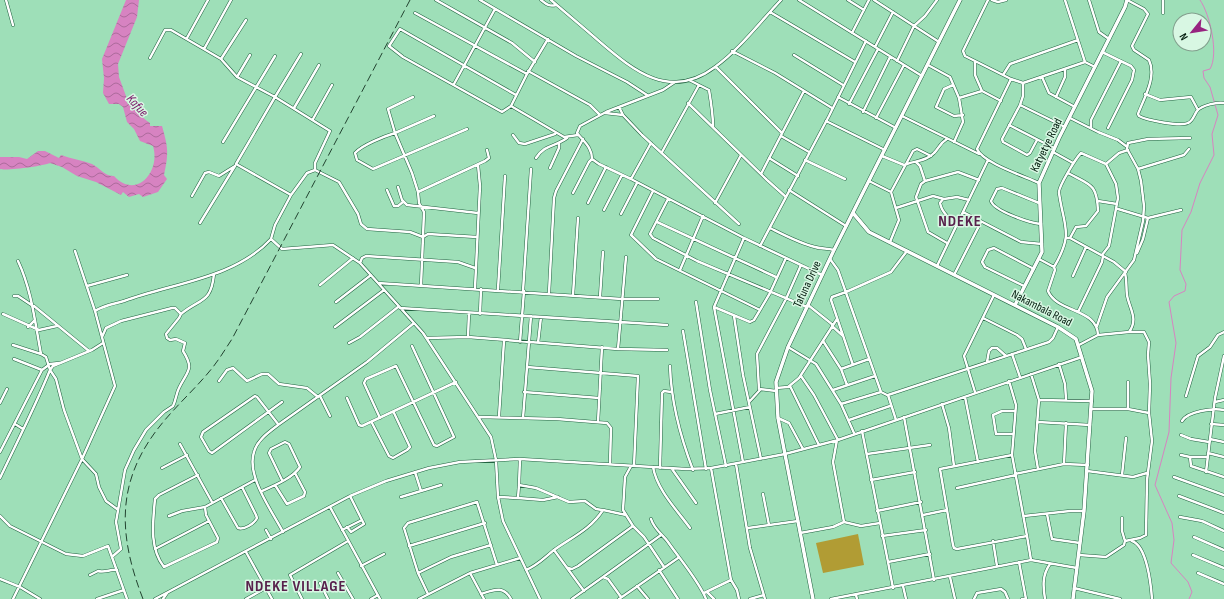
<svg xmlns="http://www.w3.org/2000/svg" width="1224" height="599" font-family="'Sofia Sans Condensed',sans-serif">
<style>
.grass{fill:#b19c34}
.water{fill:url(#water-waves)}
.lines{fill:none;stroke-linecap:round;stroke-linejoin:round}
.stream{stroke:#d783c1;stroke-width:1}
.street-casing{stroke:#216240;stroke-width:3.5}
.secondary-casing{stroke:#216240;stroke-width:4.5}
.street{stroke:#fff;stroke-width:2.5}
.secondary{stroke:#fff;stroke-width:3.5}
.rail{stroke:#224330;stroke-width:1;stroke-dasharray:8 4;stroke-linecap:butt}
.labels{text-anchor:middle;stroke-width:3;stroke-linejoin:round;paint-order:stroke}
.street-label{font-size:12px;fill:#011a0c;stroke:#d8f7e3}
.water-label{font-size:13px;font-style:italic;fill:#7a1567;stroke:#d8f7e3}
.district-label{font-size:16px;font-weight:bold;letter-spacing:1px;fill:#58214c;stroke:#d8f7e3}
</style>
<defs>
<pattern id="water-waves" width="16" height="10" patternUnits="userSpaceOnUse"><rect width="16" height="10" fill="#d783c1"/><path d="M0 5q4-4 8 0t8 0" fill="none" stroke="#ac6a9b"/></pattern>
</defs>
<rect width="100%" height="100%" fill="#9edfb8"/>
<!-- grass -->
<path class="grass" d="M858 534 864 565 823 573 816 543Z"/>
<!-- water -->
<path class="water" d="M126 0H139L137 17 118 64 119 77 126 96 127 103C135 109 141 117 150 123V126H162C168 147 169 153 164 175L167 179 158 192 143 197 139 194 129 197 123 192 121 195 96 182 77 176 62 167 50 163C43 166 7 171 0 169V157H19L27 159 38 151H45L59 158 61 155C71 159 82 160 92 164 100 168 104 176 114 176 136 200 161 172 153 146L140 141 134 129 127 122 123 107 119 104H109L103 93 104 78 102 59Z"/>
<g class="lines">
<!-- stream -->
<path class="stream" d="M1189 599 1192 592 1188 582 1171 563 1174 540 1172 523 1155 485 1169 432 1171 378 1176 343 1169 302 1174 296 1185 291 1186 284 1180 270 1182 230 1191 212 1200 183 1214 155 1212 134 1218 115 1210 87 1204 78 1203 71 1210 69C1219 54 1210 14 1200 0"/>
<!-- street casing -->
<g class="street-casing">
<path id="street" d="M6 0 13 25
M436 0 512 43 535 62
M480 0 576 56 627 82 647 95
M541 0C546 4 549 7 556 5
M551 0C567 14 584 28 600 42 634 71 670 101 715 67 740 49 760 22 781 0
M799 0 922 76
M848 0 864 10
M874 0 939 42
M988 0 963 51 965 56 1011 79 1023 83 1085 62
M992 0 998 2 1006 0
M1065 0 1085 62 1095 67
M1089 0 1099 32 1109 39
M1127 0 1144 9 1148 14 1132 46 1134 50 1149 60C1157 77 1144 98 1138 114L1139 116C1146 120 1180 127 1188 123 1193 121 1194 115 1197 111 1202 105 1217 102 1224 103
M770 12 855 62
M415 13 527 74 548 39
M1163 13V0
M852 33 869 0
M187 38 208 0
M875 47 893 12
M204 49 231 0
M732 51 775 73 832 108
M1102 52 1131 66 1134 70 1132 80 1108 128
M794 55 843 85
M150 58 165 30H171L221 59 237 77 275 97 236 164 291 195 275 225 271 239 282 249 333 245 360 263 423 333 491 437 496 460 498 497 503 521 540 599
M221 59 246 20
M897 61 914 26 925 16 937 0
M975 62V75L982 91 1001 101
M928 65 950 77 959 98 963 122 954 142
M716 67 782 133
M528 71 590 105 600 115
M1003 75 1010 64 1078 40
M237 77 250 55
M1042 77 1049 93 1075 107
M1011 79 977 149C983 163 1024 176 1039 183
M689 80 709 90C711 102 713 114 713 126
M675 82 663 90 606 112 580 126 577 133C584 142 592 147 592 159L599 164 631 179 744 238 822 275
M1023 83V96L1020 105 1065 127
M454 84 495 9
M953 85 944 89 936 107 954 116 963 115
M1145 94 1160 100 1191 97 1198 110
M516 95 400 29 389 46 403 57 502 112 511 106 527 74
M413 97 388 109 395 133C385 136 362 145 355 153L357 160 373 169 467 129
M838 97 896 128
M1056 97 1065 77V69
M959 98 982 91
M688 103 767 180 786 197
M849 104 878 49
M1020 105 1002 139 1003 142 1027 155 1030 153 1037 140
M511 106 564 137 578 135
M619 107 623 115 642 135 739 224
M294 108 319 65
M863 112 890 57
M605 113 623 115
M902 116 979 154
M876 118 904 65
M1070 118 1098 132 1118 140 1126 146
M313 119 332 85
M826 121 885 150
M1009 125 1054 148
M1091 128V120L1121 61
M513 135 519 143 525 144 555 134
M781 136 809 152
M223 142 275 56
M662 152 699 85
M1053 152 1073 163
M882 156 904 165C914 161 927 161 934 153 939 148 940 143 947 139
M536 158C545 144 555 147 567 138
M769 158 798 176
M805 160 845 179
M916 162 920 166 925 181
M1106 164 1119 153 1128 150
M550 168 559 148V143
M1138 169 1184 155 1189 149
M315 170 339 182 358 214 361 224 367 229 410 232 423 237 428 234 477 237
M761 174 804 91
M631 179 651 143
M869 181 891 192
M398 187 402 200 407 205 478 213
M387 190 394 206H398L403 202
M789 190 846 226
M653 191 631 235 656 259 760 310 770 293 786 258
M418 192 485 161 489 158 487 150
M573 193 589 162 592 159
M291 195 307 173 315 170V163L330 131 275 97 301 54
M192 196 205 173 209 172 219 176 235 166
M668 199 650 234 653 238 697 261 807 307
M943 199 940 203C942 213 949 218 957 224
M1098 201 1117 204
M588 203 606 167
M715 203 741 155
M1039 203 1002 188 997 189 991 201C994 211 1030 223 1041 224
M896 208 933 196 944 199 957 197 969 200
M1118 209 1148 218 1181 210
M604 210 622 175
M963 212 1021 242 1042 244
M621 214 637 183
M657 222 776 277
M200 223 235 166
M770 228C784 235 799 243 815 247 821 249 827 248 834 250
M1066 238H1070L1076 227 1086 226 1098 211C1097 183 1090 185 1068 173
M1070 238 1114 262 1126 272
M890 242 899 220 891 192 913 151 917 149 931 156
M947 243 928 232 916 197 921 184 925 181 958 172 979 180
M760 246 829 116 866 41
M1137 253 1143 239 1148 218
M1102 255 1109 246 1118 198 1116 184 1106 164
M830 259 838 270 881 392 887 395
M1039 259 1054 267
M18 261C32 291 35 323 41 354L46 357 50 370 56 379 64 410 82 459 96 474 99 487 106 501 117 509
M360 263 362 258 366 256 458 262 475 268
M937 266 988 160
M680 270 703 216
M954 275 981 222
M1073 276 1086 247
M378 283 622 299H658
M320 285 353 258
M87 286 127 275
M421 286 424 212 419 203 418 192 412 173 395 133 434 116
M1024 286 985 267 982 262 988 250 994 248 1034 269
M475 288 480 186 478 165
M498 289 505 176
M523 291 531 169
M846 292 832 297 831 300 853 365
M846 292 891 272 907 251
M549 293 554 198 556 191 583 139
M573 295 578 218
M14 296H18L33 306
M600 297 603 252
M336 302 371 275
M696 302 710 390 726 466
M808 305 833 325
M34 306 89 351
M714 307 750 322 754 320 760 310
M400 308 667 325
M95 311C104 305 114 304 124 301 172 283 234 279 271 239
M1078 312 1102 262 1103 256
M3 314 39 330 57 326
M480 314 481 289
M734 316 743 375 761 459
M983 318 1017 335 1022 339 1026 349
M832 326 843 336
M1097 326 1107 297 1134 260 1143 221 1144 206 1141 181 1138 169 1127 149 1128 143 1148 139 1190 138
M28 327 35 320
M335 327 384 290
M683 331 706 469
M1098 335 1129 332C1139 319 1129 308 1127 295 1126 288 1127 281 1125 273
M102 337 106 328 121 321 172 308H175L181 314
M468 337 469 313
M427 338 468 337 618 349 667 350
M823 341 841 369 847 385
M520 342 524 291
M349 343 360 337 398 307
M538 343 541 317
M13 345 41 354
M1079 345 1098 335C1097 308 1057 313 1048 291L1055 270 1054 267C1074 233 1064 228 1059 193 1058 187 1076 158 1081 153L1106 164
M788 347 816 364 841 404 854 433
M618 349 626 257
M1012 354 1020 377
M14 359 42 370
M987 362 989 351 992 348H997L1006 356
M1059 364 1065 384 1066 399
M670 366C671 402 680 436 693 470
M527 367 638 376 634 466
M841 369 869 359
M1031 374 1039 400 1092 401
M801 376 814 395 838 440
M219 381 227 370 233 368 247 381 262 374H268L279 384 307 388 318 397
M1009 381 1016 405 1012 455 1027 536
M790 386 819 445
M776 388 788 387 799 378 837 319
M833 390 875 376
M776 391 759 389 757 354 786 299 801 265
M524 392 599 398
M975 392 964 356 994 295
M320 396 330 416
M1186 396 1198 356 1210 347 1218 335 1224 332
M965 397 978 462
M347 398 359 425 362 426 456 382
M749 402 760 390
M1215 402 1224 400
M0 403 7 389
M841 404 881 392
M942 404 949 428 954 466
M1091 409H1128L1149 413
M1128 409V382
M715 414 750 407
M499 416 504 341
M480 417 557 419 607 423 611 428 610 464
M904 417 934 580
M380 418 364 383 366 379 396 366 434 445 437 446 454 437 412 346
M523 418 531 316
M778 418 789 423 803 449
M849 420 890 406
M896 420 888 395 1049 342 1053 338 1058 327
M1182 421C1188 411 1213 408 1224 410
M598 422 602 347
M1038 422 1090 425
M372 423 389 456 393 458 407 450 410 447 394 413
M15 424 23 429
M278 424 257 397 255 396 203 432 201 437 209 451 212 453 282 402
M1211 424 1224 425
M862 431 888 562
M1013 434H996L993 415 1002 411H1015
M1181 435 1191 439 1209 442
M1210 439 1224 442
M837 440 833 462 844 522
M180 444 212 502
M0 452 42 370 50 364 59 363
M1208 453 1224 457
M867 454 930 445
M1012 455 940 469 953 545 954 548 957 549 1027 536 1031 560
M1181 455 1190 457H1208
M1190 457 1191 466 1224 477
M520 459 519 485 536 488 569 502 585 501 596 509 602 510
M743 462 714 307 744 238
M736 464 750 548 765 599
M1064 464 1066 423
M631 466 625 477 623 510 633 526 644 537 664 567
M653 467C657 490 677 510 690 528
M162 468 187 455
M660 468 662 393 664 391 671 392
M711 468 731 580 737 590 739 599
M672 469 696 503
M1038 469 1035 451 1039 400
M1087 471 1133 477 1147 473
M415 472 421 491
M1206 472 1215 398 1224 356
M1015 474 1064 464 1088 465
M198 475 159 495 155 499C153 522 149 548 164 567L217 542 218 538 206 515 205 507 255 480
M1122 475 1126 438
M1174 477 1224 495
M0 478C17 442 35 407 50 370L53 366 92 350 103 343
M871 480 915 472
M275 485 287 504 304 496 305 492 295 473
M519 485 518 498 543 500 558 497
M957 488 1016 475
M262 491C273 486 293 478 300 467L289 444 285 442 271 449 269 453 282 480
M763 494 769 525
M1179 496 1224 513
M401 497 441 485
M498 497 518 498
M221 498 238 528C244 530 254 524 257 518L256 515 242 487
M330 507 380 599
M877 511 921 502
M1047 514 1052 539 1080 543
M923 515 947 510
M0 516 10 526 66 554 83 556 108 546 127 599
M169 516 182 511 205 507
M1024 516 1070 511H1084
M1180 517 1202 521 1224 531
M651 519C654 529 662 534 668 542 679 558 699 581 706 599
M347 527 351 532 364 524 350 496
M748 528 798 521
M266 530 271 539
M342 530 362 520
M283 532C272 511 246 476 254 452 257 440 269 432 278 425L367 362 414 323
M800 533 833 527 844 522 861 526 880 523
M882 536 926 530
M1194 537 1224 550
M993 541 997 566
M1125 541 1140 538 1146 535 1147 480 1152 441 1149 413 1150 384 1148 355 1149 342 1144 332H1129
M1132 541C1147 546 1151 585 1152 599
M409 546 485 523
M155 549 209 521
M554 550 584 591
M246 552 272 599
M1079 555 1106 557 1124 545 1125 541 1122 531V518
M1193 555 1224 568
M113 556 121 549 116 522 125 470 134 450 146 430 164 412 173 406C176 400 176 394 179 388 187 371 195 370 183 351L185 343 176 339 170 340 167 338 166 334 179 318 181 314C200 298 211 304 214 274
M1019 562 1026 599
M361 566 384 554
M568 568 572 569 578 566 633 526
M526 570C538 565 544 558 554 550 572 537 590 530 603 510L626 515
M659 570 678 599
M338 573 353 599
M418 573 451 557 491 545
M470 573 484 599
M1198 573 1224 584
M90 575 98 571C105 573 110 569 117 570
M603 577 661 535
M950 577 955 599
M0 579 20 587 40 599
M320 583 328 599
M637 586 648 599
M903 586 906 599
M893 588 888 562 930 554
M1074 588 1120 599
M707 592 714 599
M704 593 731 580
M428 594 418 573 404 528 408 523 477 502 497 565
M481 594C494 590 503 585 511 599
M856 595 857 599
M13 599 82 459 115 386 95 311 75 251
M97 599 124 590
M155 599 350 496 386 481 429 468 460 462 520 459 686 469 711 468 743 462 785 454 838 440 1082 357
M163 599 167 593
M246 599 266 588
M302 599 290 575 348 541
M371 599 378 595
M419 599 470 573 520 558
M572 599 603 577 608 579 621 597
M619 599 678 558
M750 599 764 595
M831 599 1031 560 1077 568
M974 599 977 593 1001 589 1005 592 1008 599
M1022 599H1026
M1045 599C1043 587 1042 575 1050 564"/>
</g>
<!-- secondary casing -->
<g class="secondary-casing">
<path id="secondary" d="M853 213 869 232 1058 327 1076 339 1092 391 1084 511 1073 599
M1015 305 1042 252 1039 183 1059 138 1125 7 1127 0
M813 599 778 418 776 382 788 347 834 250 960 0"/>
</g>
<!-- street -->
<use href="#street" class="street"/>
<!-- secondary -->
<use href="#secondary" class="secondary"/>
<!-- rail -->
<path class="rail" d="M143 599C117 532 116 478 164 421 180 402 198 386 213 367 220 358 226 348 232 339L410 0"/>
</g>
<g class="labels">
<!-- street labels -->
<g class="street-label">
<text transform="translate(1046 145) rotate(-64)" y="4">Katyetye Road</text>
<text transform="translate(807 284) rotate(-65)" y="4">Tafuna Drive</text>
<text transform="translate(1042 308) rotate(27)" y="4">Nakambala Road</text>
</g>
<!-- water labels -->
<g class="water-label">
<text transform="translate(138 105) rotate(48)" y="5">Kafue</text>
</g>
<!-- district labels -->
<g class="district-label">
<text x="960" y="226">NDEKE</text>
<text x="296" y="591">NDEKE VILLAGE</text>
</g>
</g>
<!-- north arrow -->
<g transform="translate(1192 32) rotate(240)"><circle r="19" fill="#d8f7e3" stroke="#829f8d"/>
<path d="M0-3L7 15L0 10L-7 15Z" fill="#972380"/>
<text y="-6" font-size="11" font-weight="bold" text-anchor="middle" fill="#011a0c">N</text>
</g>
</svg>
